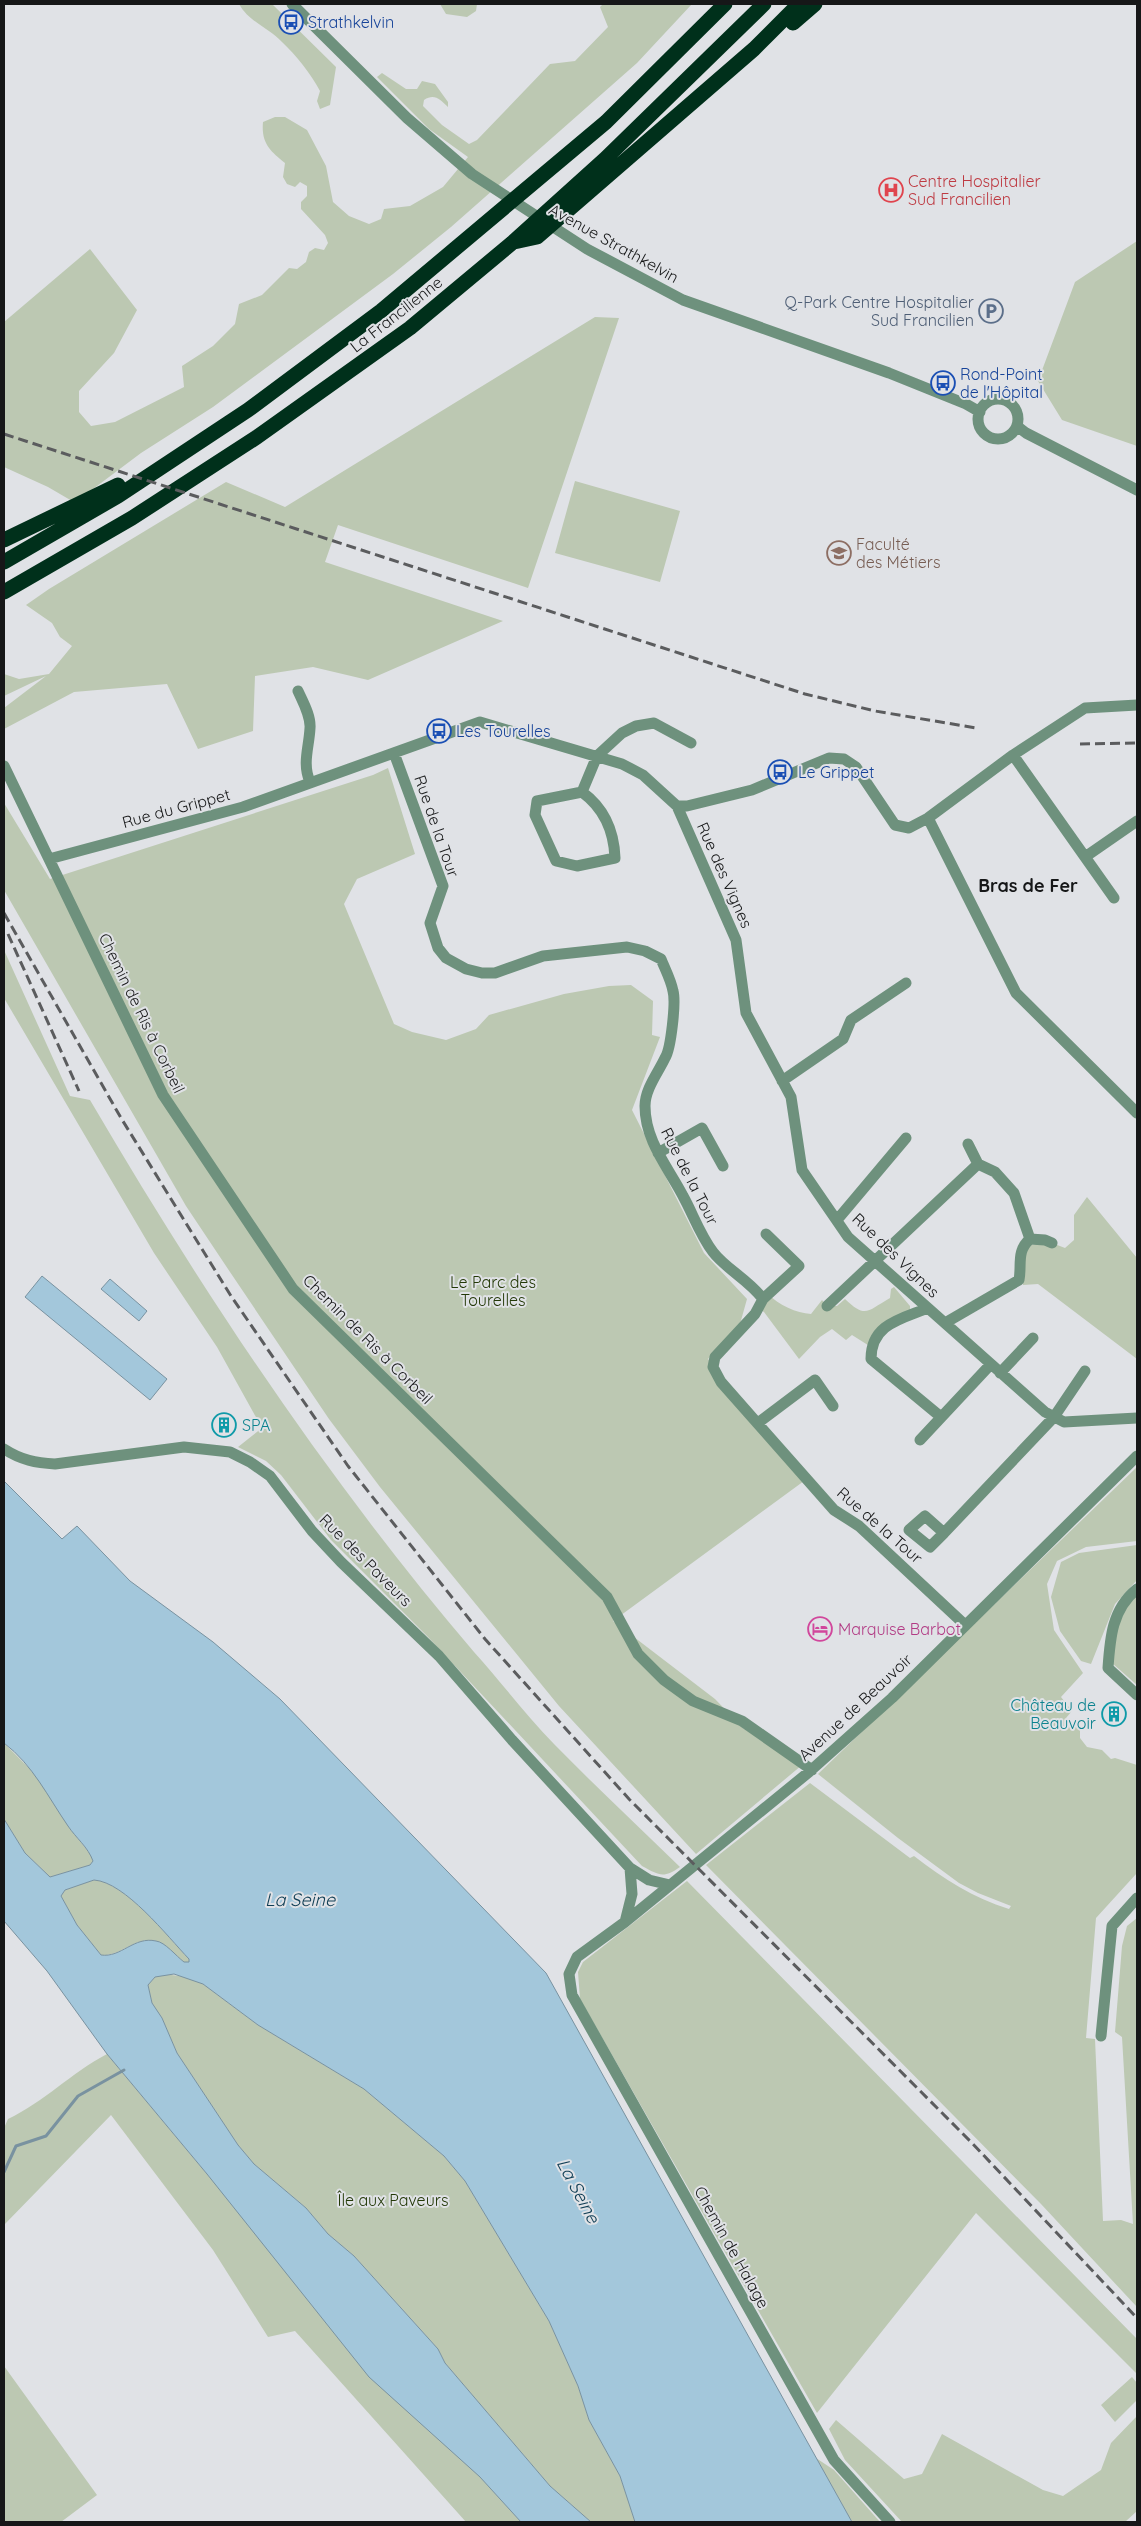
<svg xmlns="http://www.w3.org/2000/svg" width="1141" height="2526" font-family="Quicksand,sans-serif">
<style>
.green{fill:#bcc8b2}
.water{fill:#a3c7db;stroke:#7992a0;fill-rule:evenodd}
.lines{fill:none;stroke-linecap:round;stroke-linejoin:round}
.stream{stroke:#7992a0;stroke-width:3}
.minor{stroke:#6e917d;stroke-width:11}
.highway{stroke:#00301b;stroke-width:15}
.rail{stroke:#5b5c5e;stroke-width:3;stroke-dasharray:10 5;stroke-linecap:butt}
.labels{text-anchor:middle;stroke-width:4;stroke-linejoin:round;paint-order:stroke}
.transit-label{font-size:16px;fill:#164399;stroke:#e0e2e6;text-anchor:start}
.health-label{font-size:16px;fill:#be3a42;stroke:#e0e2e6;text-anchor:start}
.street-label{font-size:16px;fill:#161718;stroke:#e0e2e6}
.service-label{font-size:16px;fill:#4e5e75;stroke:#e0e2e6;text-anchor:end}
.education-label{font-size:16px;fill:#785e54;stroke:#e0e2e6;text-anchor:start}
.park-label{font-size:16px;fill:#233907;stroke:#e0e2e6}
.culture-label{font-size:16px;fill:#0d838f;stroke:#e0e2e6;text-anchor:start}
.hotel-label{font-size:16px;fill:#b23c85;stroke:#e0e2e6;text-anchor:start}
.neighbourhood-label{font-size:18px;font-weight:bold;fill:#161718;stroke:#e0e2e6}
.water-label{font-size:18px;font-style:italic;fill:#0e3d54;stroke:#e0e2e6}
</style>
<rect width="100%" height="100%" fill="#e0e2e6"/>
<!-- green -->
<path class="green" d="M239 4H272L336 67 330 105 320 109 317 101 320 91C311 74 296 55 282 42 268 27 249 22 239 4Z
M440 4H477L476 11 467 17 446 14Z
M603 4H692L637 63 451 227 393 274 213 407 141 453 85 495 72 501 48 487 4 467V322L90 249 137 310 114 353 79 391V412L91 426 115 422 184 387 182 366 213 346 235 324 239 304 262 295 289 268 297 269 306 262 309 252 315 248 324 250 328 243 325 235 301 209V202L307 196V186L300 182 295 187 287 184 283 177 285 163C270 151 261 143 263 122L275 117H285L307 130 326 166 333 202 349 216 369 224 381 219 384 209 410 206 443 187 468 157 429 129 377 77 382 73 406 89H417L422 81 435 84 448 102V107C440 100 435 93 424 100L423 106 442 125 469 144 477 140 550 64 575 61 608 27 600 7Z
M1137 241V446L1062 420 1038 381 1075 282Z
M595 317 619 318 528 588 338 525 325 562 503 621 368 680 313 667 255 676 253 731 198 749 167 684 74 692 4 729V708L46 676 4 696V674L19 679 49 674 72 646 60 637 52 623 26 605 49 589 226 482 285 507Z
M575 481 680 511 660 582 555 553Z
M388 768 415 854 357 879 344 904 394 1024 412 1032 446 1040 476 1029 489 1015 564 994 609 986 631 985 653 1001 652 1035 660 1037 632 1110 704 1253 747 1299 740 1324 708 1359 804 1481 613 1621 715 1699 743 1728 802 1765 696 1854 559 1706 380 1487 329 1419 230 1272 186 1206 4 890V803L50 879 373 775Z
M4 950 70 1096 90 1100C203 1293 328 1481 474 1652 501 1682 526 1715 554 1744 595 1786 638 1826 680 1867 663 1879 659 1875 642 1866L428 1637 331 1540 281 1475 266 1461 238 1447 262 1428 217 1347 154 1253 4 998Z
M1087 1197 1137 1258V1359L1038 1284 1023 1285 1022 1263 1028 1245 1052 1243 1065 1248 1074 1240V1215Z
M894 1287 910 1306V1311L890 1324 871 1347 852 1335 846 1340 832 1329 820 1337 799 1359 764 1312 758 1308 768 1294C779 1305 796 1313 811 1314L822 1300 827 1306H837L845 1299C866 1319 867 1311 890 1298L891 1289Z
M1137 1467V1541L1086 1547 1057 1561 1047 1584 1054 1630 1083 1673 1061 1697 1072 1711 1066 1718 1080 1730V1738L1087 1747 1102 1750 1111 1759 1115 1758 1137 1765V1873L1096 1918 1086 2038 1095 2039 1103 2221 1121 2220 1133 2224 1122 2037 1115 2032 1122 1946 1127 1926 1137 1918V2307L1041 2204 706 1865 810 1783 910 1858 914 1856C944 1879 973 1898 1009 1909L1011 1906 978 1893 959 1883 898 1838 818 1774Z
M1137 1545V1580L1115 1604 1091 1664 1081 1661 1060 1631 1051 1597 1061 1562 1079 1553Z
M1137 1589V1685L1112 1663 1117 1612Z
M4 1743 37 1776 69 1827 91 1855 93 1861 90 1865 50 1877 25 1853 4 1819Z
M94 1880C125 1882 167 1936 189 1959V1963L184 1962C176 1956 165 1943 156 1941 134 1936 121 1957 101 1955L77 1925 61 1896 65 1890Z
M687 1881 1137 2339V2374L976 2213 817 2413 580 1999 578 1972 583 1962Z
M164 1974 187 1977 203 1984 258 2025 364 2089 444 2156 465 2181 549 2321 578 2386 589 2420 620 2476 635 2522H591L550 2486 445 2363 438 2349 354 2256 328 2234 306 2208 254 2164 238 2145 177 2053 162 2018 152 2003 148 1985 155 1977Z
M107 2054 207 2174 521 2522H466L295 2331 268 2337 213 2250 111 2115 4 2225V2128L8 2119C44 2102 71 2073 107 2054Z
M4 2366 97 2495 61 2522H4Z
M1132 2377 1137 2383V2400L1115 2422 1101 2405Z
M1137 2416V2511L1125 2522H902L845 2460 829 2429 836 2420 904 2479 922 2474 942 2434 1043 2490 1063 2496 1101 2470 1111 2443Z
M816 2458 834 2470 880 2522H852Z"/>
<!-- water -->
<path class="water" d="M42 1276 167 1379 150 1400 25 1297Z
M110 1279 147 1311 139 1321 101 1289Z
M4 1481 62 1539 77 1526 130 1581 213 1642 280 1699 546 1973 852 2522H635L620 2476 589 2420 578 2386 549 2321 465 2181 444 2156 364 2089 258 2025 203 1984 174 1974 155 1977 148 1985 152 2003 162 2018 177 2053 238 2145 254 2164 306 2208 328 2234 354 2256 438 2349 445 2363 550 2486 591 2522H521L480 2477 369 2377 207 2174 107 2054 47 1971 4 1921V1819L25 1853 50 1877 90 1865 93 1861C88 1847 76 1838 68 1826 48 1797 33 1765 4 1743ZM94 1880C125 1882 167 1936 189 1959V1962H184C176 1956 165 1942 156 1941 134 1936 121 1958 101 1955L77 1925 61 1896 65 1890Z"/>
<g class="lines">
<!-- stream -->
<path class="stream" d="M4 2172 16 2146 46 2136 78 2096 124 2070"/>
<!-- minor -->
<path class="minor" d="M292 4 407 118 472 174 587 249 683 300 889 373 966 404 980 412
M978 419a20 20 0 1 1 40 0a20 20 0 1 1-40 0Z
M1017 426 1026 433 1137 490
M298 691C303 702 311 716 310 728 309 748 302 763 310 782
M394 753 443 886 430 923 438 948 446 958 466 969 482 973H495L543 956 627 947 645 951 661 959C665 969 671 980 673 991 676 1002 671 1049 665 1058 658 1073 645 1089 645 1106 645 1141 668 1167 683 1196 693 1214 700 1235 713 1252 726 1269 749 1280 763 1299L755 1314 715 1357 713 1367 721 1382 834 1510 859 1526 964 1624
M1013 755 1085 857 1137 821
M4 766 163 1095 293 1289 607 1597 638 1654 664 1680 693 1701 742 1721 812 1770
M582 792C604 808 614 831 615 858L577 866 556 861 535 815 537 801 582 792 597 756 622 733 636 726 654 723 691 743
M677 806 736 940 746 1013 791 1097 802 1170 848 1237 1045 1412 1064 1422 1137 1418
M928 818 1016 993 1137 1113
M1085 857 1114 898
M49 859 243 807 480 722 622 764 643 775 677 806H687L752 790 829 758 844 759 856 767 895 825 909 828 928 818 1013 755 1085 708 1137 705
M782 1081 843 1039 851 1020 906 983
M658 1153 702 1128 723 1166
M837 1220 906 1138
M1030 1239 1045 1240 1052 1243
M763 1299 799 1266 766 1234
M827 1306 978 1164
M928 1308C901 1319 871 1324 871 1359L941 1417
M945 1323 1019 1280C1022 1265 1016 1251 1030 1239L1014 1193 995 1172 978 1164 968 1144
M1000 1373 1033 1338
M758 1423 815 1380 833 1406
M920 1440 991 1364
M4 1449C21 1460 36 1463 55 1464L184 1447 230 1452 250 1462 270 1476 312 1531 341 1562 439 1656 512 1740 630 1868 649 1880 670 1885
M944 1533 925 1516 909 1530 930 1547 944 1533 1054 1417 1085 1371
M1137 1589C1112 1609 1110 1638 1108 1668L1137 1695
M625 1922 632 1894 630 1868
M1101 2036 1112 1926 1137 1898
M890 2522 834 2460 572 1995 569 1974 577 1957 625 1922 809 1772 892 1698 1137 1456"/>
<!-- highway -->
<path class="highway" d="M793 23 815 4
M514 242 537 237 754 49 799 4
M4 540 118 485
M4 562 118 496 248 410 381 311 606 122 725 4
M4 592 132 518 257 437 410 328 512 243 605 159 764 4"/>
<!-- rail -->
<path class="rail" d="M4 434 805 694 875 711 976 728
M1080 744 1137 743
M4 913 121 1118 231 1296 348 1466 485 1639 629 1799 973 2144 1137 2318
M8 934 79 1091"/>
</g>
<!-- icons -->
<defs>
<g id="bus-ring" transform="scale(1.25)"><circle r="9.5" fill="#e0e2e6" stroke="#1a4fb4" stroke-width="1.5"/><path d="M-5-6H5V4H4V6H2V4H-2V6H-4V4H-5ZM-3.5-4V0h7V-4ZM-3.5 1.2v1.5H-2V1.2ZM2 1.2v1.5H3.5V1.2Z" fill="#1a4fb4"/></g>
<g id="hospital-ring" transform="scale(1.25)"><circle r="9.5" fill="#e0e2e6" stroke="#e0444e" stroke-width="1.5"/><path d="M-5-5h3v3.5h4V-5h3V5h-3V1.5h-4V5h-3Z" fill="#e0444e"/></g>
<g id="parking-ring" transform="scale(1.25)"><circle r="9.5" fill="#e0e2e6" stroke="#5c6f8a" stroke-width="1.5"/><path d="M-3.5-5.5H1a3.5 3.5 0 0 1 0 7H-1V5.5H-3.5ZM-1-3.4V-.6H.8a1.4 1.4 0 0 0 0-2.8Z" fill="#5c6f8a"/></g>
<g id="school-ring" transform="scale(1.25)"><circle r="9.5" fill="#e0e2e6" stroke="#8d6e63" stroke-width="1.5"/><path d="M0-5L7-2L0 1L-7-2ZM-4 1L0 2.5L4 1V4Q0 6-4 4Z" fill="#8d6e63"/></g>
<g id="building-ring" transform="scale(1.25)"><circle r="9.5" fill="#e0e2e6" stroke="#0f9aa8" stroke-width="1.5"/><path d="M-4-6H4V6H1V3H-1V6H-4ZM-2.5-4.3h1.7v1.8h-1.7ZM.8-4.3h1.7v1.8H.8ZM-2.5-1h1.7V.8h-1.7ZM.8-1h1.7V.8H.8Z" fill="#0f9aa8"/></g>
<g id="hotel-ring" transform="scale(1.25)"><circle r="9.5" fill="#e0e2e6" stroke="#d1479c" stroke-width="1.5"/><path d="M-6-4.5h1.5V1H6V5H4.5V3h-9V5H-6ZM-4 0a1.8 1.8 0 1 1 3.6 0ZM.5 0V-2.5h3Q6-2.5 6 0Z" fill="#d1479c"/></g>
</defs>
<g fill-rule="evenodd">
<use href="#bus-ring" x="291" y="22"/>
<use href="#hospital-ring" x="891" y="190"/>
<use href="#parking-ring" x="991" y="311"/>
<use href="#bus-ring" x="943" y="383"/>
<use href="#school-ring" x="839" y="553"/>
<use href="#bus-ring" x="439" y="731"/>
<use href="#bus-ring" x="780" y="772"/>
<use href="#building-ring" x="224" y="1425"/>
<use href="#hotel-ring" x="820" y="1629"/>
<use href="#building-ring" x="1114" y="1714"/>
</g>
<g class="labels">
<!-- transit labels -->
<g class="transit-label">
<text x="308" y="28">Strathkelvin</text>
<text x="960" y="380">Rond-Point<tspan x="960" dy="18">de l'Hôpital</tspan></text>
<text x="456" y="737">Les Tourelles</text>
<text x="798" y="778">Le Grippet</text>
</g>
<!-- health labels -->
<g class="health-label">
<text x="908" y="187">Centre Hospitalier<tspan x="908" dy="18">Sud Francilien</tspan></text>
</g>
<!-- street labels -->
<g class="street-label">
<text transform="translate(614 243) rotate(29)" y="6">Avenue Strathkelvin</text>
<text transform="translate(396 314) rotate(-38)" y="6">La Francilienne</text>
<text transform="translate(176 808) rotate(-15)" y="6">Rue du Grippet</text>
<text transform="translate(437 826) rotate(71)" y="6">Rue de la Tour</text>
<text transform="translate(725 875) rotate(66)" y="6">Rue des Vignes</text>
<text transform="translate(142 1013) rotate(64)" y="6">Chemin de Ris à Corbeil</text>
<text transform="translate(690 1176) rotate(63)" y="6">Rue de la Tour</text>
<text transform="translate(896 1255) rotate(44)" y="6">Rue des Vignes</text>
<text transform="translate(368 1339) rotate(45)" y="6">Chemin de Ris à Corbeil</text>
<text transform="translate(880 1525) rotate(41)" y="6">Rue de la Tour</text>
<text transform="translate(366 1560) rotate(45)" y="6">Rue des Paveurs</text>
<text transform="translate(855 1707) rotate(-43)" y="6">Avenue de Beauvoir</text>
<text transform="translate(732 2247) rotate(61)" y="6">Chemin de Halage</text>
</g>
<!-- service labels -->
<g class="service-label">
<text x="974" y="308">Q-Park Centre Hospitalier<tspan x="974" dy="18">Sud Francilien</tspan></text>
</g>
<!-- education labels -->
<g class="education-label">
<text x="856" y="550">Faculté<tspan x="856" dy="18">des Métiers</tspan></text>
</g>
<!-- park labels -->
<g class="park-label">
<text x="493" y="1288">Le Parc des<tspan x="493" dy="18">Tourelles</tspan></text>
<text x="393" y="2206">Île aux Paveurs</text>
</g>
<!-- culture labels -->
<g class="culture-label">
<text x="242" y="1431">SPA</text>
<text x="1096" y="1711" text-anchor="end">Château de<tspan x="1096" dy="18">Beauvoir</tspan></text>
</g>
<!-- hotel labels -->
<g class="hotel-label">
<text x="838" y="1635">Marquise Barbot</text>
</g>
<!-- neighbourhood labels -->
<g class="neighbourhood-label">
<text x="1028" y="892">Bras de Fer</text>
</g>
<!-- water labels -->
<g class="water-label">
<text x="300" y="1906">La Seine</text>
<text transform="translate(578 2191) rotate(62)" y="6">La Seine</text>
</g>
</g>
<!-- border -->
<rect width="1141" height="2526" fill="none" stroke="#161718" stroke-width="10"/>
</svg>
